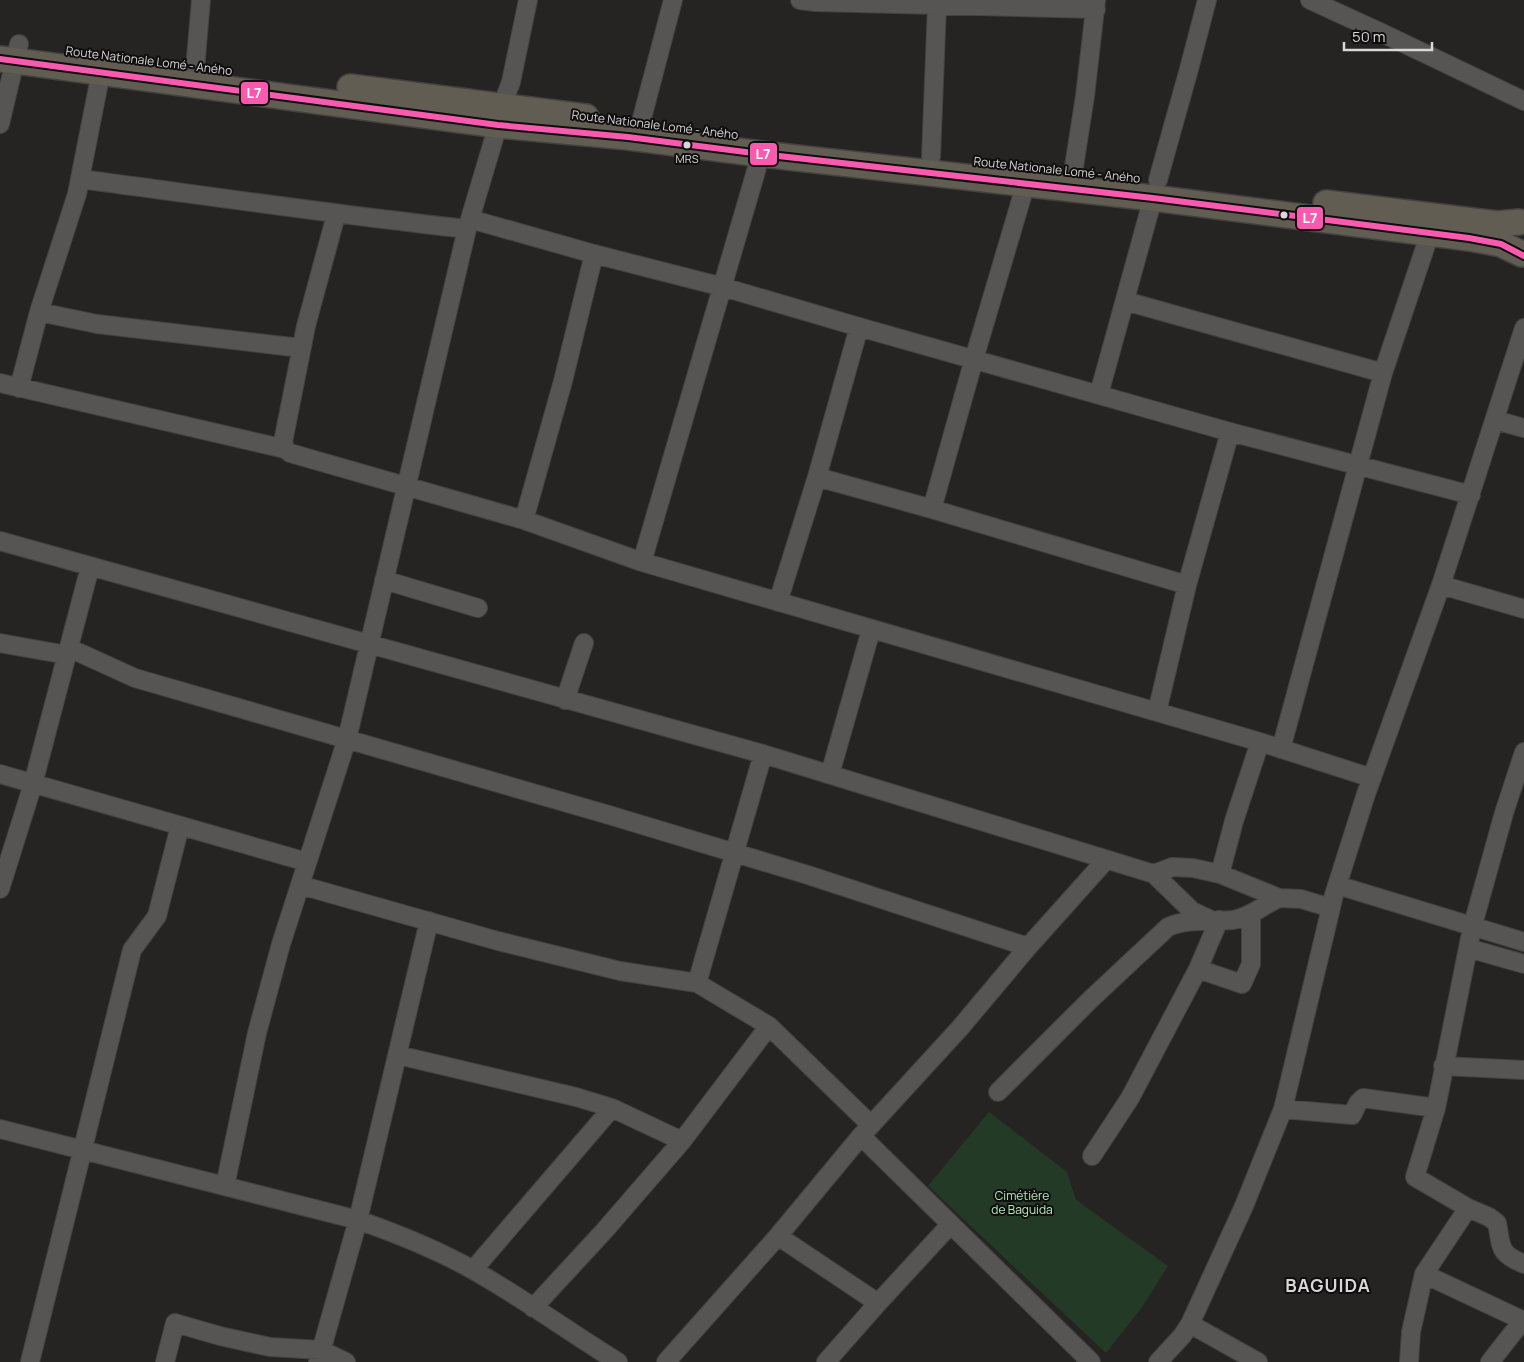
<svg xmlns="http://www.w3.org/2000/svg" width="1524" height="1362" font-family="Manrope,sans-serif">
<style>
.green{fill:#233a26}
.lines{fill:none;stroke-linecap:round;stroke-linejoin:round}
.minor-casing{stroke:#434241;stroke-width:20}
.highway-casing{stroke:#434241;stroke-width:28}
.minor{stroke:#565554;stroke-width:18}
.highway{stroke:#625d52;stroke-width:25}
.bus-1-casing{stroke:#0f0d0d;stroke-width:10}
.bus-1{stroke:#f75aaf;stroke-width:6}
.bus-dot{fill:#d9d7d7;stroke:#0f0d0d;stroke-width:2}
.labels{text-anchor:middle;stroke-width:4;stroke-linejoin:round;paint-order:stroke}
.bus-label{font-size:11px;fill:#d9d7d7;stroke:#0f0d0d}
.street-label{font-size:12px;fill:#d9d7d7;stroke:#0f0d0d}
.park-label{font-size:12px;fill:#b4ebba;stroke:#0f0d0d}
.district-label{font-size:18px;font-weight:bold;letter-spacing:1px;fill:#d9d7d7;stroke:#0f0d0d}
.line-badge{stroke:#0f0d0d;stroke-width:2}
.badge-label{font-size:14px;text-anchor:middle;font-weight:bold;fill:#fff}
</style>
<rect width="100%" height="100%" fill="#262423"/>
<!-- green -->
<path class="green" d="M989 1112 1067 1172 1076 1200 1168 1266 1142 1307 1106 1353 928 1186Z"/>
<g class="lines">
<!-- minor casing -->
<g class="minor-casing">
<path id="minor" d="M800 0 816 2 1096 9
M1310 0 1382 33 1524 101
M195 69 201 0
M641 122 673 0
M0 124 19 44
M931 157 937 5
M1073 173 1085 96 1096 0
M80 179C209 196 338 215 467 229
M1158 180 1189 69 1207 0
M470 219 594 254 723 287 859 327 1230 432 1471 495
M1125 301 1383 373
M39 312 97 324 301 348
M0 383 285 449 290 453 524 520 642 562 1260 742 1372 778
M19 388 39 312 77 194 101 72
M1099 394 1153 198
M1495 420 1524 428
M285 449 283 442 306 326 336 215
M817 477 932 509 1187 585
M932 509 974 359 1026 183
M524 520 563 381 594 254
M0 541 763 754 1154 874 1192 911 1211 920
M642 562 761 154
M384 580 478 608
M1441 585 1524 609
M778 602 817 477 859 327
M0 643 67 655
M69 648 135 678 609 815 808 875 1028 947
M565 700 584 643
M1157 712 1187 585 1230 432
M1281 749 1383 373 1430 233
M1524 752 1504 813 1472 928 1436 1108 1415 1177 1468 1208 1489 1217 1497 1223C1502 1248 1498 1253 1524 1264
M0 774 307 862
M830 774 871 630
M1154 874 1172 867 1193 868 1220 874 1279 898 1301 899 1331 908
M1220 874 1234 821 1260 742
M300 885 498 941 620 971 697 983 769 1026 871 1125
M1337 885 1524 942
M0 889 33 784 90 567
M1468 948 1524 964
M1198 969 1242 984 1251 964V915
M697 983 763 754
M398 1055 576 1097 612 1108 682 1141
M1443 1066 1524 1070
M998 1092 1091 999 1168 927C1189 918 1211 922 1233 920 1251 917 1263 905 1279 898
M1283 1109 1352 1115 1358 1103 1363 1098 1436 1108
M0 1129 358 1220C398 1234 436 1249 473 1270 523 1298 569 1332 618 1362
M861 1136 1091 1362
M1092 1156 1130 1098 1198 969 1219 920
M225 1186 257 1033 281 944 347 739 467 229 498 125 502 106 511 82 528 0
M778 1236 878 1303
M473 1270 612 1108
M1424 1274 1524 1321
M533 1308 605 1230 682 1141 769 1026
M1190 1324 1258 1362
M30 1362 132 950 157 916 180 826
M165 1362 175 1323 220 1336 270 1347 321 1350 346 1362
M318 1362 358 1220 429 921
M666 1362 778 1236 861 1136 960 1028 1028 947 1106 860
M826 1362 878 1303 950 1225
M1158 1362 1182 1336 1190 1324 1244 1206 1283 1109 1334 895 1366 794 1441 585 1524 328
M1409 1362 1411 1332 1424 1274 1468 1208
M1490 1362 1523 1320"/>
</g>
<!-- highway casing -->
<g class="highway-casing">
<path id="highway" d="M0 59 498 125 628 137 761 154 1153 198 1469 238 1501 244 1522 254
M350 87 586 117
M1326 203 1497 224 1519 222"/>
</g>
<!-- minor -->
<use href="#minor" class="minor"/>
<!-- highway -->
<use href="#highway" class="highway"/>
<!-- bus-1 casing -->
<g class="bus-1-casing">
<path id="bus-1" d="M0 59 498 125 628 137 761 154 1153 198 1469 238 1501 244 1524 256"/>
</g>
<!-- bus-1 -->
<use href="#bus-1" class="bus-1"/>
</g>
<!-- markers -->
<g class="bus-dot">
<circle cx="687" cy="145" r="4.5"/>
<circle cx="1284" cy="215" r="4.5"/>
</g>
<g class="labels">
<!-- bus labels -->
<g class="bus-label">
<text x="687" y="163">MRS</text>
</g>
<!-- street labels -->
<g class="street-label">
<text transform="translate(149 61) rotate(7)" y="4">Route Nationale Lomé - Aného</text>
<text transform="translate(655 125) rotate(7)" y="4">Route Nationale Lomé - Aného</text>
<text transform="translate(1057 170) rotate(6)" y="4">Route Nationale Lomé - Aného</text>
</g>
<!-- park labels -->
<g class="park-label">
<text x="1022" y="1200">Cimétière<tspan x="1022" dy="14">de Baguida</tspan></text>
</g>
<!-- district labels -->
<g class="district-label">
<text x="1328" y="1292">BAGUIDA</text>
</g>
</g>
<g class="line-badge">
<rect x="240" y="81" width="29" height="24" rx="5" fill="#f75aaf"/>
<rect x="749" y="142" width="29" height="24" rx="5" fill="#f75aaf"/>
<rect x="1296" y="206" width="28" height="24" rx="5" fill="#f75aaf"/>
</g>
<g class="badge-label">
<text x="254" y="98">L7</text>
<text x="763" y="159">L7</text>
<text x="1310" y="223">L7</text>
</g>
<!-- scale -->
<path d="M1344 42v8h88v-8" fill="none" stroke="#d9d7d7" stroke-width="2.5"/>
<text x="1352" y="42" font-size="15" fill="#d9d7d7" stroke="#0f0d0d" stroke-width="4" paint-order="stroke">50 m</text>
</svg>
